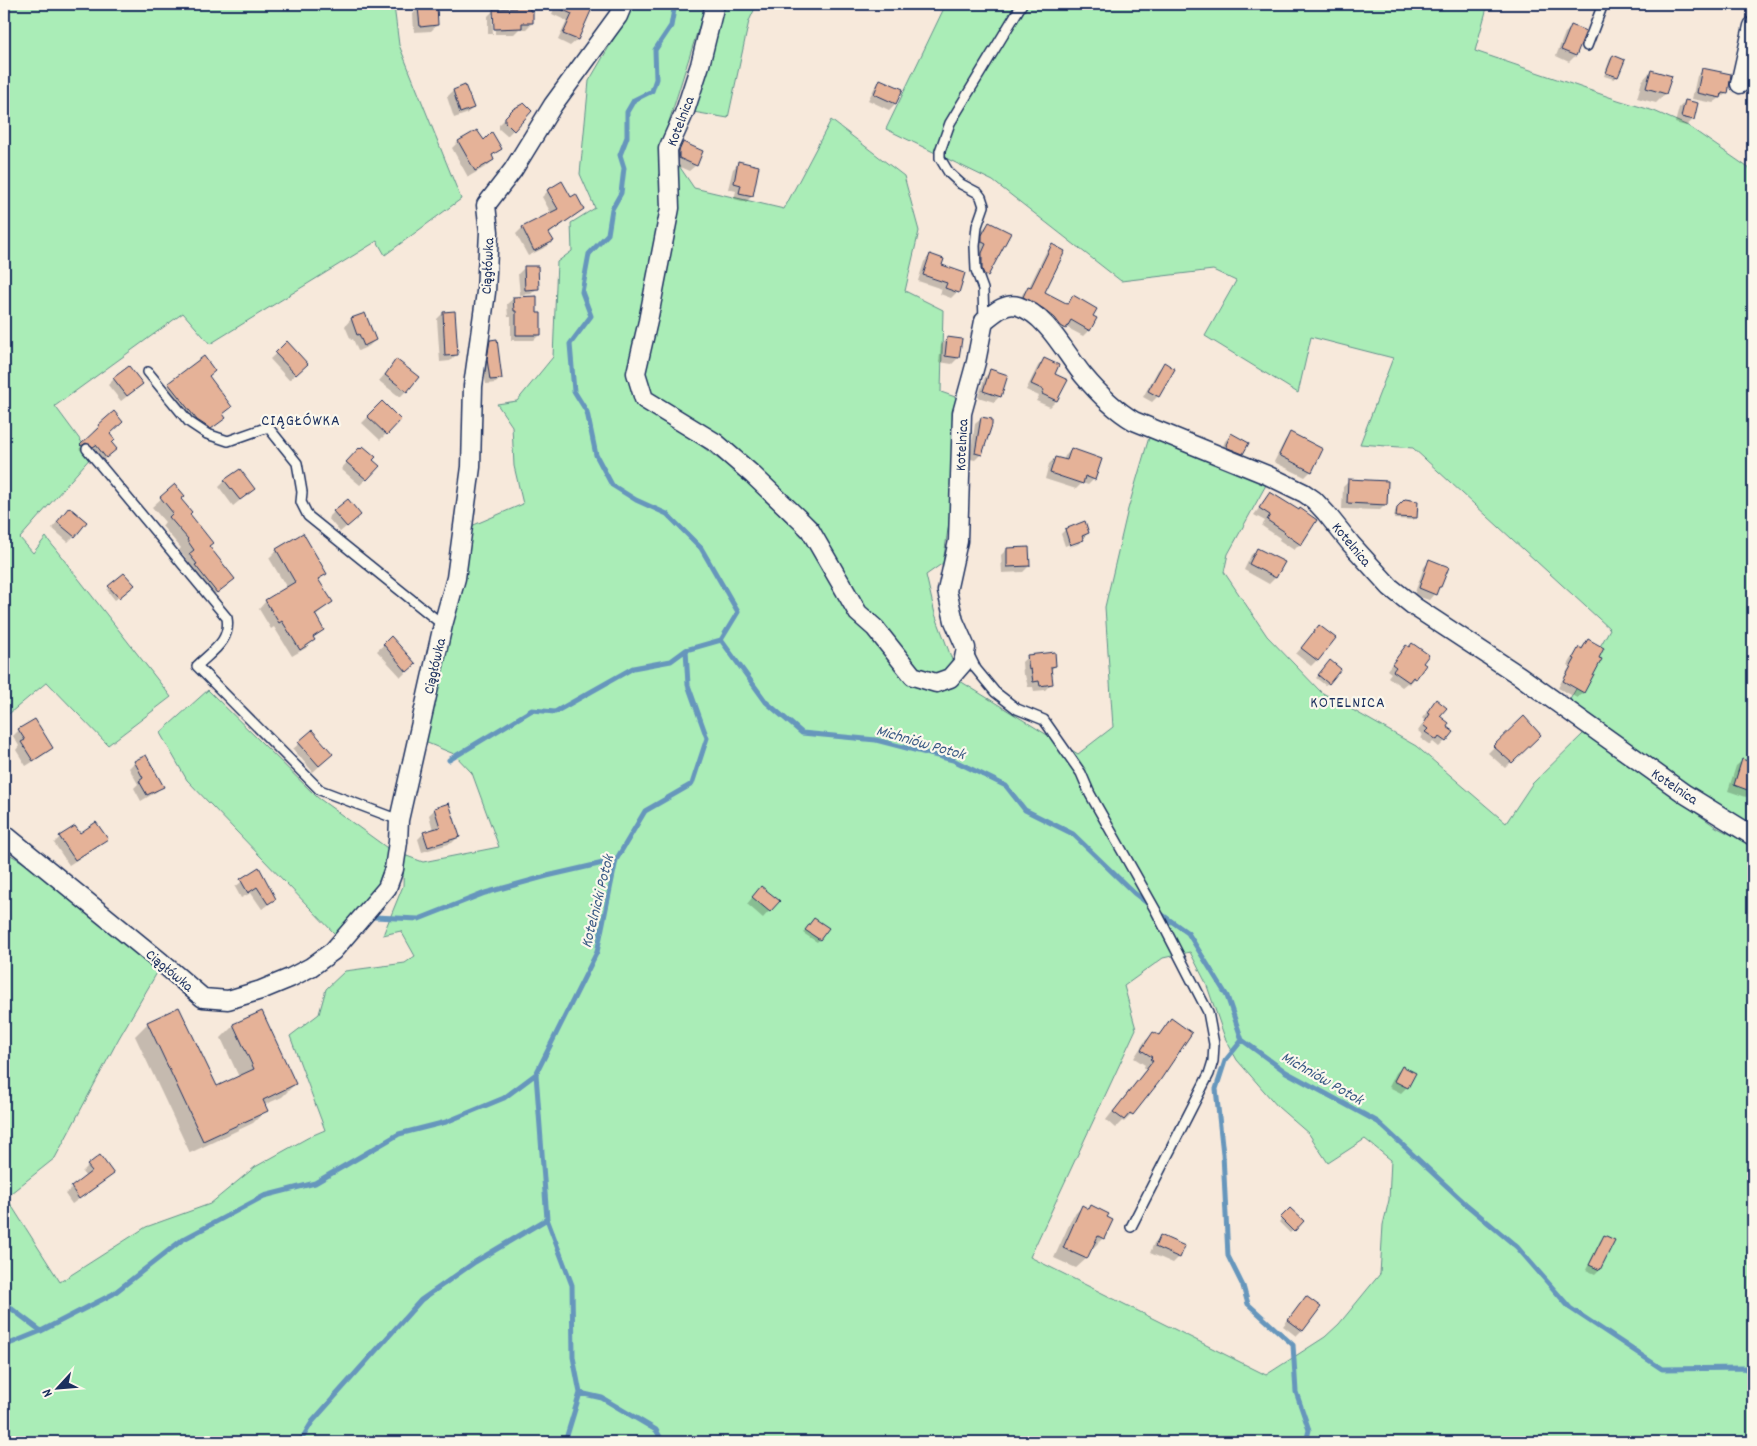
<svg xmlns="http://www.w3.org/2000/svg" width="1757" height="1446" font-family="Dekko,sans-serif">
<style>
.green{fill:#aaedb7;stroke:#628e8a;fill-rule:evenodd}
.shadow{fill:#0003}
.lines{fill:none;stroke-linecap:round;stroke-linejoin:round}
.stream{stroke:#6696bc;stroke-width:5}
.building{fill:#e5b298;stroke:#1b2f5e}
.lane-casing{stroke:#1b2f5e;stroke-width:12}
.street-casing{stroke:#1b2f5e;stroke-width:21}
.lane{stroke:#fbf7ec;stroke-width:9}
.street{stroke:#fbf7ec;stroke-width:18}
.labels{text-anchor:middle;stroke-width:4.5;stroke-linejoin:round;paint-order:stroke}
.street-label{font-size:15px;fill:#1b2f5e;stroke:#fbf7ec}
.neighbourhood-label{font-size:16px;letter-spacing:1px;fill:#1b2f5e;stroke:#fbf7ec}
.water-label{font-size:16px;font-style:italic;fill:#3a5a85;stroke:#fbf7ec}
</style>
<rect width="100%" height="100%" fill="#f7e9db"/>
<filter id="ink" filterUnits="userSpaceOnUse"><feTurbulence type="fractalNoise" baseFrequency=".02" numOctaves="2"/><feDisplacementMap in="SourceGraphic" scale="10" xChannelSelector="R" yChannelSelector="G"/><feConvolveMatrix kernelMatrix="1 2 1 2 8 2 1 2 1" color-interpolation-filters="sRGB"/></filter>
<g filter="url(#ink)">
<!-- green -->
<path class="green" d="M4 4H397L394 6 399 45 461 199 385 255 377 241 210 344 183 313 55 406 92 456 20 538 33 553 46 537 171 697 108 745 47 682 4 718Z
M634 4H706L661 147 663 204 631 390 641 406 688 436 744 478 786 521 801 522 653 398 642 368 673 157 694 188 784 209 831 120 904 176 919 231 905 291 943 310 941 392 961 399 954 488 943 563 926 575 935 614 960 681 1078 754 1113 727 1105 607 1128 509 1150 434 1266 485 1228 554 1224 572 1267 636 1321 692 1416 746 1506 823 1532 784 1584 733 1716 827 1753 846V1442H4V851L46 876 158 971 119 1038 55 1158 6 1197 60 1282 146 1227 210 1204 255 1167 311 1136 325 1130 290 1036 319 1014 326 989 345 971 405 963 415 956 401 931 383 935 403 886 404 855 423 862 499 847 472 773 454 754 425 742 469 527 523 504 514 466 512 426 497 404 517 401 553 357 557 262 572 251 571 223 595 208 580 174 589 81ZM1190 952 1206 983 1225 1038 1237 1060 1278 1107 1309 1134 1328 1163 1365 1139 1391 1160 1389 1200 1383 1225 1380 1274 1339 1324 1325 1337 1266 1375 1030 1257 1136 1029 1124 986 1163 958Z
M718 4H757L749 21 728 118 693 112Z
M946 4H1488L1475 51 1618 100 1654 111 1688 126 1753 171V826L1715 806 1625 740 1568 703 1610 629 1413 448 1360 444 1393 358 1311 337 1298 393 1205 336 1236 281 1213 270 1121 281 993 181 886 129Z
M208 690 317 797 390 850 377 887 335 934 187 780 160 733Z"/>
<!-- shadow -->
<path class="shadow" d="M511 4H529V12L532 23 526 29H519L514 34H495V14H492L493 34H488V16L494 10H511Z
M556 4H593L577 40 570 46 558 40 567 21 552 14Z
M419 8 437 25 431 31 414 32 413 14Z
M1572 27 1584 32 1575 56 1569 62 1556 56 1565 33Z
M1613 57 1623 60 1617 77 1614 79 1604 76 1610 59Z
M1703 70 1726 94 1713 103 1692 99 1697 76Z
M1651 71 1670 77 1665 94 1656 103 1637 98 1642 81Z
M881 81 895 104 889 110 868 100 875 87Z
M453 91 473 108 466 114 454 118 447 97Z
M1685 101 1693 120 1686 126 1675 123 1679 108Z
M507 117 513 130 507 136 499 129V125Z
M476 132 483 142 500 149 491 157 493 160 487 166 468 177 452 148 458 142Z
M683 143 702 151 696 165 689 171 673 164 677 149Z
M739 163 752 196 746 202 734 199 736 191 728 189 733 169Z
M561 183 571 199 583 209 576 215 549 234 552 241 546 247 528 256 516 234 522 228 551 213 542 197 548 191Z
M989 223 987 276 981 282 976 260 981 251 976 248 977 242 983 229Z
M1052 246 1044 292 1067 305 1074 297 1091 316 1089 330 1083 336 1066 327 1059 335 1018 303 1023 293 1029 287 1046 252Z
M930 255 940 266 957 292 951 298 940 294 942 289 918 281 924 262Z
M524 268 537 288 531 294 520 295 518 274Z
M514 298 536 314 540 334 534 340H511V317H508L507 304Z
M443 313 456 355 450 361 440 362 437 319Z
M364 314 375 340 369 346 358 351 353 339 351 340 345 326 351 319Z
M947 339 958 358 952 364 939 362 941 345Z
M491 341 500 379 496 383 486 384 483 365 486 346Z
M287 343 307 364 289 380 270 359Z
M1044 360 1053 375 1066 381 1056 401 1050 407 1036 401 1039 396 1026 390 1038 366Z
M1164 364 1158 396 1152 402 1143 397 1158 370Z
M391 367 406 391 400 397 379 381Z
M991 371 1000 396 994 402 978 397 985 377Z
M114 379 135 390 121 401 108 385Z
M169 384 230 407 223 415 225 417 201 437 188 429 160 393Z
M382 403 399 421 380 440 362 423Z
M982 418 981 454 975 460 970 459 975 424Z
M99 426 108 434 110 443 109 455 100 463 79 449 94 434 93 432Z
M1291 434 1311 471 1305 477 1274 462 1285 440Z
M1231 435 1242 453 1236 459 1221 452 1225 441Z
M1071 450 1094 479 1088 485 1082 483 1076 489 1045 479 1049 464 1055 458 1063 461 1065 456Z
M353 456 366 479 360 485 341 469Z
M225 481 254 489 233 506 219 487Z
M1349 481 1386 504 1380 510 1342 509 1343 487Z
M175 486 180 500 208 546 234 578 208 600 181 563 186 558 179 550 181 548 162 526 165 522 152 507Z
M1270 493 1300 544 1294 550 1279 540 1280 538 1262 526 1265 521 1254 515Z
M1406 500 1416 518 1413 520 1394 519 1395 511Z
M334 512 353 521 340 532 328 518Z
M63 515 74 536 68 542 52 528Z
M1065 530 1088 533 1078 544 1066 549 1078 543V541L1065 546 1061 534Z
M303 535 325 573 318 581 331 602 315 616 323 629 312 639 313 640 306 648 292 656 274 627 271 629 259 609 266 601 287 588 269 558 277 550Z
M1007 549 1029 566 1023 572 1002 573 1001 555Z
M1258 549 1283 563 1275 578 1269 584 1244 570 1251 555Z
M1430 561 1440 587 1429 600 1414 595 1424 567Z
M124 574 133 585 115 600 107 590Z
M1319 627 1317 660 1311 666 1296 654Z
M391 638 408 670 401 677 377 651Z
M1588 641 1598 658 1583 692 1577 698 1558 688 1570 666 1568 665 1574 655Z
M1406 646 1415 678 1409 684 1407 683 1402 687 1388 677 1391 673 1387 670Z
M1028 656 1055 666 1050 671 1051 684 1045 690 1034 691 1033 687H1028L1025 675H1023L1022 662Z
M1327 664 1328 683 1325 685 1316 678Z
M1436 701 1439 716 1445 727V741L1439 747 1433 742 1430 745 1420 738 1423 735 1418 731 1425 721 1422 718Z
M1524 717 1539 735 1505 768 1488 753Z
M34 721 51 748 45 754 26 766 16 750 19 746 13 736 19 730Z
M312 732 326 760 313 772 293 749Z
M1743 760 1753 764V789L1746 797 1728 791 1736 766Z
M135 762 162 786 156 792 141 801 134 788 138 784 129 768Z
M435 809 458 837 452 843 422 852 418 839 424 833 433 830 429 815Z
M79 834 106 839 100 845 69 865 54 843 60 837Z
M258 869 275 899 262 909 251 893 241 898 235 887Z
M755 894 778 901 763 918 747 904Z
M811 922 819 940 817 942 803 933Z
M1171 1020 1158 1081 1132 1114 1124 1122 1122 1121 1115 1128 1106 1120 1146 1069 1143 1068 1145 1065 1134 1058 1145 1041 1154 1033 1157 1036Z
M148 1023 216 1088 239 1077 221 1038 234 1025 295 1084 282 1097 264 1105 266 1110 253 1123 190 1153 135 1036Z
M1402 1067 1407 1087 1401 1093 1389 1087 1396 1073Z
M88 1166 106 1179 72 1204 65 1194 86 1177 82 1172Z
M1082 1207 1088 1210 1091 1207 1103 1238 1093 1248 1091 1247 1086 1259 1076 1268 1054 1258 1073 1216Z
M1290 1210 1302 1221 1290 1233 1279 1222Z
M1160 1237 1179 1257 1173 1263 1150 1253 1154 1243Z
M1604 1237 1613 1241 1599 1270 1595 1274 1586 1270 1600 1241Z
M1306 1297 1302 1330 1296 1336 1283 1326Z"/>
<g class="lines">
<!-- stream -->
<path class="stream" d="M721 640 766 702 802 733 876 740 953 760 1006 786 1025 810 1073 834 1134 893 1151 906
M449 760 532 710 555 712 633 668 671 661 686 650
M1157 911 1188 933 1227 996 1242 1040 1286 1072 1378 1122 1467 1205 1517 1247 1570 1308 1662 1369 1745 1368 1753 1375
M374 917 419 919 485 893 547 876 616 860
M1242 1040 1225 1061 1216 1089 1223 1154 1228 1256 1243 1286 1248 1304 1293 1345 1296 1392 1309 1430 1306 1442
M4 1303 41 1331
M4 1346 41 1331 113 1294 182 1240 264 1196 315 1183 399 1134 446 1122 504 1098 536 1074
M580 1393 602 1398 656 1430 663 1442
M300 1442 312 1422 421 1300 475 1262 547 1219
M565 1442 580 1393 573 1357 572 1285 547 1219 536 1074 597 952 616 860 645 811 692 784 707 738 688 685 686 650 721 640 738 612 701 548 667 514 636 500 612 485 596 455 587 412 574 391 570 344 591 316 582 292 589 254 608 234 612 209 621 193 624 168 620 155 627 137V112L634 100 652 91 656 79 655 50 671 26 675 4"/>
</g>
<!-- building -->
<path class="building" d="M516 4H530V11H533V23H522V28L494 29 493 9 516 8Z
M549 4H594L578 40 563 34 572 14Z
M437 5 438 25 420 27 418 7Z
M1571 25 1586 31 1576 56 1561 50Z
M1613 55 1625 60 1618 77 1606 73Z
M1702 68 1731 74 1728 94 1722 93 1721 98 1697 93Z
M1651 70 1672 76 1666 94 1646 88Z
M880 79 903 89 896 104 874 94Z
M465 85 474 108 460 113 453 90Z
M1685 100 1698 103 1694 120 1681 117Z
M524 103 532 111 514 131 505 122V117L513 109Z
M477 130 484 140 492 132 502 149 492 155 494 160 475 171 458 141Z
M683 142 703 151 697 166 679 158V151Z
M738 161 759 166 753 196 739 193 741 185 734 183Z
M562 181 571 197 576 194 584 209 549 233 554 241 534 251 522 227 558 209 547 190Z
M989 222 1011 233 988 276 984 274 982 269V253L986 244 982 242V235Z
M1052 244 1065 251 1045 292 1068 304 1073 295 1097 309 1093 316 1097 318 1090 331 1071 320 1066 329 1061 326 1055 318 1044 309 1023 297 1028 286 1031 287Z
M930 254 944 259 942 265 965 273 959 293 945 288 947 283 923 275Z
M524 266H538L539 289 525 290Z
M537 296V313H541V335H516V311H514L513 297Z
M455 311 458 355 445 356 443 312Z
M365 313 376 340 364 346 359 334 357 335 351 318Z
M947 337 962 339 959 358 945 356Z
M497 339 502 379 490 380 487 359 490 340Z
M287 341 308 364 296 375 275 353Z
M204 356 215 371 209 376 232 407 223 414 226 418 211 429 197 420 168 383Z
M1044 358 1059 365 1055 374 1068 380 1057 401 1042 394 1044 390 1031 384Z
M396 359 419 377 407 392 385 375Z
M1164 362 1175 369 1159 397 1148 391Z
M129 366 143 384 127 396 113 378Z
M990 369 1008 375 1001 397 983 391Z
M382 401 401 420 387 435 367 416Z
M114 411 123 422 110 434 115 440 112 443 117 449 106 458 96 445 93 447 86 443 81 446 80 445 99 427 98 425Z
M981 417 992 419V425L982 455 975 453Z
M1290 432 1323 449 1312 472 1279 455Z
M1231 433 1249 443 1243 454 1228 448 1226 445Z
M363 446 376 457 373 460 380 466 367 480 346 462 359 448 360 449Z
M1071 448 1102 459 1095 480 1085 476 1083 484 1050 473 1055 457 1067 460Z
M240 469 255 489 240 500 224 480Z
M1348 479 1388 481 1387 505 1347 503Z
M175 484 185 496 181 499 192 512 190 514 213 543 209 546 235 579 217 593 195 565 197 564 189 554 194 550 187 540 188 539 169 517 173 513 160 497Z
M1270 492 1299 510 1300 508 1317 520 1301 545 1284 533 1285 532 1267 520 1270 515 1259 508Z
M348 499 361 515 347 527 333 511Z
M1405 499 1418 501 1417 518 1396 517 1397 507Z
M69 507 87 522 75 537 57 522Z
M1085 521 1089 533 1082 536 1084 540 1070 545 1065 529Z
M303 533 327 574 318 579 333 602 315 614 324 630 313 637 315 640 300 650 282 621 279 623 265 600 295 582 276 549Z
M1029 547 1030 566 1007 567V548Z
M1257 548 1285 562 1276 578 1249 564Z
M1429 559 1449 567 1441 587H1439L1436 595 1419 588Z
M124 573 135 585 119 598 108 586Z
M1319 625 1336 638 1318 661 1301 648Z
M391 636 416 664 407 672 383 644Z
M1588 639 1604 648 1599 658 1602 659 1584 693 1563 681 1575 659 1573 658 1579 647 1582 649Z
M1412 643 1429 655 1423 663 1426 665 1416 679 1413 677 1409 682 1393 671 1396 667 1392 664 1406 645 1409 647Z
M1055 652 1056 666 1051 667 1053 684 1040 686 1039 681 1033 682 1031 669 1029 670 1027 655Z
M1330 660 1341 669 1329 684 1318 675Z
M1436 699 1447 708 1440 716 1449 723 1447 727 1454 732 1446 742 1439 737 1437 740 1425 732 1428 729 1423 725 1430 714 1427 712Z
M1524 716 1541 735 1512 763 1493 746Z
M35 719 53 748 33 761 21 742 25 740 18 729Z
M312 730 333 754 319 766 298 742Z
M146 755 164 787 147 795 139 781 143 778 134 761Z
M1742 759 1753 763V792L1734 785Z
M449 803 460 837 428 847 423 832 440 827 434 808Z
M96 822 108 839 75 860 59 836 75 826 80 833Z
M259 867 276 899 268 904 257 887 248 893 240 879Z
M761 886 780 901 770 912 752 897Z
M814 918 829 928 820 940 805 930Z
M179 1007 217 1086 254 1069 233 1024 262 1011 296 1084 263 1100 268 1111 203 1141 147 1022Z
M1171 1018 1192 1033 1159 1082 1133 1115 1130 1113 1124 1120 1113 1112 1153 1061 1150 1059 1152 1057 1141 1050 1153 1032 1159 1035Z
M1402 1066 1416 1073 1408 1088 1394 1081Z
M100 1155 114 1174 79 1199 71 1187 92 1171 87 1165Z
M1082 1205 1089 1209 1091 1205 1109 1214 1107 1217 1113 1220 1104 1239 1098 1236 1087 1259 1063 1248Z
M1290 1208 1304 1221 1294 1232 1280 1218Z
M1160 1235 1185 1246 1180 1258 1155 1247Z
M1604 1235 1615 1240 1600 1270 1589 1265Z
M1306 1296 1321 1307 1303 1331 1288 1320Z"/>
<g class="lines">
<!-- lane casing -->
<g class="lane-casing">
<path id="lane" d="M1587 46 1603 4
M984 321 983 289 976 270 975 246 977 226 984 206 981 197 978 193 961 184 949 173 940 158V151L950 123 1022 4
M148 372 189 422 207 434 228 441 268 427 297 463 302 492 301 502 308 516 443 625
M87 449 227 618C231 641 212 651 197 666L320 790 399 820
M967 651 976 669 995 692 1017 709 1044 720 1081 773 1090 794 1156 911 1208 1012 1214 1044 1213 1061 1209 1074 1131 1227"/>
</g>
<!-- street casing -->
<g class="street-casing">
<path id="street" d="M715 4 700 65 685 111 668 149 670 208 648 321 636 373 644 399 716 443 753 475 802 522 810 530 858 613 875 628 913 676 936 683 950 678 963 663 966 648 954 621 947 591 958 541 962 413 976 362 984 321C993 314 1005 302 1018 306 1047 315 1065 353 1083 375 1098 393 1115 410 1134 421L1267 475 1304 493 1314 500 1326 513 1351 544 1390 587 1415 607 1520 676 1685 794 1753 836
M1740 84 1753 26
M4 834 161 962 203 998 228 1000 261 990 290 978 311 967 333 951 387 888 394 869 398 842 399 820 443 625 456 578 471 467 473 386 486 292 489 232 486 205 513 170 553 105 618 16 623 4"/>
</g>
<!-- lane -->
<use href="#lane" class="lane"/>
<!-- street -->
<use href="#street" class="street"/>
</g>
</g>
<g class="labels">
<!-- street labels -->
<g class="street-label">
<text transform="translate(680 121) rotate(-69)" y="5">Kotelnica</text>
<text transform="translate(487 266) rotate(-87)" y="5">Ciągłówka</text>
<text transform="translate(961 445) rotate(-87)" y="5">Kotelnica</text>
<text transform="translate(1352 544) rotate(50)" y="5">Kotelnica</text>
<text transform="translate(434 666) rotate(-77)" y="5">Ciągłówka</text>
<text transform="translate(1675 786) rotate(34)" y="5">Kotelnica</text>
<text transform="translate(170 970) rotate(40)" y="5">Ciągłówka</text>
</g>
<!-- neighbourhood labels -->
<g class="neighbourhood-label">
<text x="301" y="425">CIĄGŁÓWKA</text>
<text x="1348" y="707">KOTELNICA</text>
</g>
<!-- water labels -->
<g class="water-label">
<text transform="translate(921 741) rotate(16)" y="6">Michniów Potok</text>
<text transform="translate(596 901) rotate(-76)" y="6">Kotelnicki Potok</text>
<text transform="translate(1323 1077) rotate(30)" y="6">Michniów Potok</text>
</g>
</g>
<!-- margin -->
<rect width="1757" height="1446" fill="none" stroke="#fbf7ec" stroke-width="20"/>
<rect x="10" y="10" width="1737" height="1426" fill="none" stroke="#1b2f5e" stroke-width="2" filter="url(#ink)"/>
<!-- north arrow -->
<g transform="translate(58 1388) rotate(244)" stroke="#fbf7ec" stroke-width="4" paint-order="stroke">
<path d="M0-4L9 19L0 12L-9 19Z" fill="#1b2f5e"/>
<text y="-8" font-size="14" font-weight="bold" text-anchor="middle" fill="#1b2f5e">N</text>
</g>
</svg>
